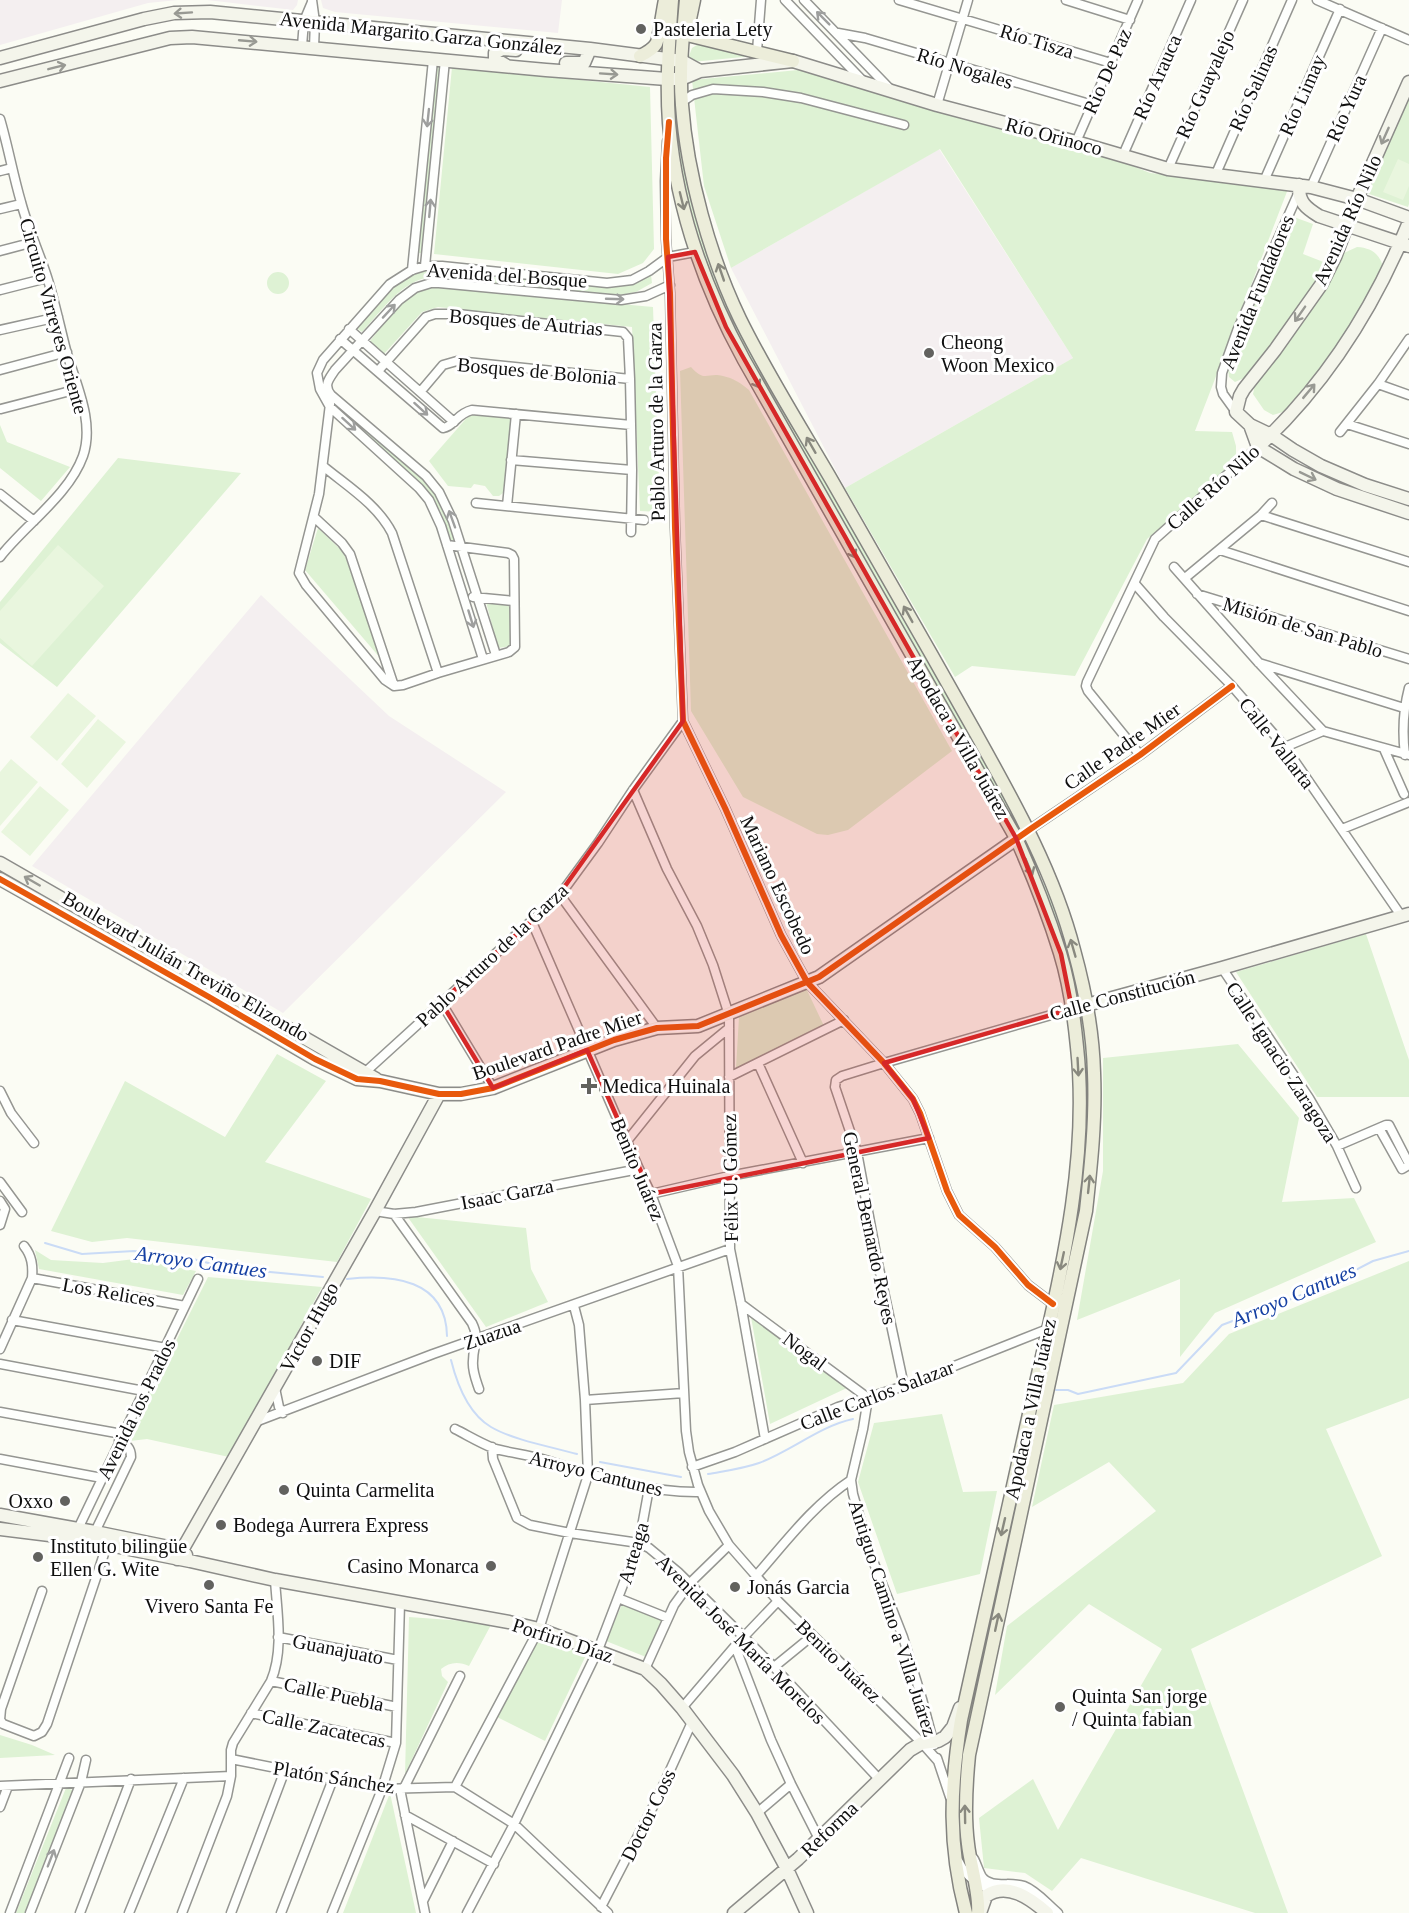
<svg xmlns="http://www.w3.org/2000/svg" width="1409" height="1913" font-family="'Times New Roman',serif">
<style>
.industrial{fill:#f4eff0}
.green{fill:#def2d4}
.pitch{fill:#e9f6de}
.lines{fill:none;stroke-linecap:round;stroke-linejoin:round}
.stream{stroke:#cadbf6;stroke-width:2}
.street-casing{stroke:#959692;stroke-width:11}
.secondary-casing{stroke:#8c8c89;stroke-width:15}
.primary-casing{stroke:#83837f;stroke-width:15}
.street{stroke:#fefffd;stroke-width:8}
.secondary{stroke:#f4f5eb;stroke-width:12}
.primary{stroke:#ecedda;stroke-width:12}
.cycleway-casing{stroke:#fff;stroke-width:10}
.cycleway{stroke:#e8590c;stroke-width:6}
.oneway{stroke:#989993}
.oneway2{stroke:#9e9f9e}
.oneway3{stroke:#89897f}
.marked{fill:#d62828;fill-opacity:0.2;stroke:#d62828;stroke-width:4.5;stroke-linejoin:round}
.poi-dot{fill:#62625f;stroke:#fff;stroke-width:2}
.labels{text-anchor:middle;stroke-width:6;stroke-linejoin:round;paint-order:stroke}
.poi-label{font-size:20px;fill:#0f0f0f;stroke:#fff;text-anchor:start}
.street-label{font-size:20px;fill:#0f0f0f;stroke:#fff}
.water-label{font-size:21px;font-style:italic;fill:#1640a3;stroke:#fff}
</style>
<rect width="100%" height="100%" fill="#fbfcf4"/>
<!-- industrial -->
<path class="industrial" d="M0 0H178L148 3 0 45Z
M207 0H298L297 5 293 10Z
M321 0H562L558 33 335 12 323 8Z
M939 149 1073 358 845 488 731 268Z
M261 595 389 716 506 792 283 1013 32 866Z"/>
<!-- green -->
<path class="green" d="M700 43 763 55 692 62 689 56 692 48Z
M437 61 441 62 422 253H417Z
M452 67 650 87 654 249 643 263 618 274 434 254Z
M798 70 1079 144 1150 173 1288 189 1195 431 1232 432 1236 446V462L1147 539 1075 676 972 666 955 677 845 488 1073 358 940 149 731 268 704 186 692 80Z
M674 89H676V113L684 168 778 399 998 786 1020 826 1018 828 983 769 738 338C725 308 711 279 701 248 684 197 676 143 674 89Z
M1409 96V204L1408 207 1366 193Z
M1291 216 1313 224 1303 254 1326 263 1310 291 1280 336 1244 378 1235 382 1229 377 1228 369Z
M1357 247C1373 248 1381 255 1384 271L1334 354 1289 410 1273 415 1264 410 1253 394 1255 385 1344 253Z
M426 269 613 287 635 284 651 275 652 283 636 292 614 296 425 278C398 285 380 313 362 332L355 327 397 283 407 276Z
M267 283a11 11 0 1 1 22 0a11 11 0 1 1-22 0Z
M435 287 653 307 660 512 640 511 632 327 438 307 422 312 384 354 370 341C389 318 403 290 435 287Z
M691 367C705 383 707 372 723 376 733 378 741 383 749 390L952 751 848 830 828 835 817 834 743 797 691 711 680 371Z
M337 403 421 476 435 492 448 519 454 540H451L441 512 426 488 336 409Z
M471 413 512 416 503 493 499 496H493L485 486 474 484 471 488 448 486 429 461Z
M0 425 7 442 70 467 41 501 0 468Z
M118 458 241 473 57 687 0 643V602Z
M318 528 344 553 381 659 305 570Z
M486 602 509 603 512 646 498 648Z
M1025 846 1051 898 1061 924 1079 996H1077L1065 942Z
M1366 934 1409 1060V1097H1317L1236 972Z
M805 986 824 1026 736 1068 739 1017Z
M1081 1015C1090 1065 1090 1116 1085 1167 1084 1177 1084 1189 1080 1198L1077 1197 1078 1016Z
M1238 1044 1299 1118 1282 1202 1354 1198 1376 1242 1215 1313 1180 1357V1279L1077 1320 1103 1171V1058Z
M277 1054 326 1081 265 1162 371 1199 337 1262 127 1238 92 1242 51 1231 125 1081 225 1137Z
M407 1216 526 1228 531 1269 548 1302 486 1327Z
M35 1250 51 1260 103 1263 134 1259 196 1271 183 1295 39 1269Z
M1409 1261V1398L1326 1429 1382 1556 1191 1649 1288 1913H1255L1081 1858 1052 1891 1025 1873 984 1868 979 1818 1033 1779 1058 1830 1162 1649 1089 1604 995 1695 1007 1626 1156 1511 1109 1462 1032 1507 1054 1405 1183 1383 1229 1334Z
M208 1277 322 1287 229 1457 147 1439 130 1441V1433Z
M751 1317 849 1387 770 1424Z
M1035 1410 1036 1414 968 1734 961 1801 962 1854 958 1800 963 1733Z
M942 1414 963 1492 997 1491 980 1574 897 1594 858 1482 874 1423Z
M623 1602 662 1619 646 1657 606 1641Z
M409 1617 492 1623 469 1666C459 1661 449 1662 441 1669L442 1676 448 1682 405 1774Z
M541 1634 588 1651 545 1741 497 1717Z
M0 1735 32 1745 55 1755 0 1758Z
M66 1788 75 1791 26 1913H16Z
M390 1793 416 1913H343Z"/>
<!-- pitch -->
<path class="pitch" d="M1398 159 1409 164V186L1403 200 1383 192Z
M58 545 104 586 32 666 0 638V611Z
M68 693 96 716 57 761 30 737Z
M98 719 126 742 87 788 61 764Z
M11 759 38 782 0 826V772Z
M40 786 69 810 30 856 1 832Z"/>
<g class="lines">
<!-- stream -->
<path class="stream" d="M45 1243 82 1254 134 1251 185 1257 228 1268 323 1277
M347 1279C392 1274 446 1279 447 1336
M451 1360C457 1384 469 1414 491 1427 513 1440 552 1447 577 1454
M1056 1390H1068L1078 1394 1176 1373 1222 1325 1323 1287 1373 1261 1409 1251
M600 1462 681 1477
M708 1474C724 1471 742 1469 759 1463 791 1451 820 1426 853 1419"/>
<!-- street casing -->
<g class="street-casing">
<path id="street" d="M312 0 315 22 314 47
M785 0 864 82
M804 0 892 91
M899 0 1111 63
M1066 0 1130 20
M1317 0 1409 40
M838 33 865 38 1093 105
M302 46 304 21 312 2
M757 51 761 0
M682 102 692 95 713 89 763 92 801 98 904 125
M937 105 968 0
M0 119C8 146 13 175 21 202 28 229 40 254 48 280 55 303 60 327 66 350 75 383 95 421 83 456 69 495 25 525 0 557
M667 141 665 181 666 239 670 293 675 528 683 721 725 808 781 935 807 982 884 1063 913 1099 920 1113 947 1191 959 1215 995 1247 1028 1285 1053 1304
M1076 142 1138 0
M1123 155 1191 0
M1168 169 1243 0
M0 171 12 168
M1215 176 1292 0
M1264 181 1340 9
M1311 187 1382 28
M0 209 21 204
M0 251 34 242
M425 266 445 60
M412 270 433 60
M0 290 47 278
M349 329 454 422
M0 330 58 317
M340 339 443 428C455 426 456 414 472 410L631 425
M0 370 67 352
M378 371 426 317 435 314H458L623 332 628 338 630 379 632 470 631 532
M1378 384 1409 395
M421 391 443 365 457 361 630 379
M330 404 319 494 299 573 306 585 385 680 394 686 403 685 438 673 509 652 515 647 514 559 512 555 508 553 447 545
M1 409 78 389
M1236 412 1223 394 1221 387 1222 373 1237 331 1298 194
M1347 424 1409 444
M1340 432 1378 384 1409 339
M511 460 632 470
M323 466C347 486 377 504 392 533L438 673
M0 494 34 521
M476 503 644 520
M507 506 516 414
M1261 515 1409 562
M314 517 342 543 350 554 394 686
M1220 550 1409 611
M1174 567 1259 663 1323 731
M1185 578 1261 515 1272 503
M1135 584 1164 617 1232 686 1285 747 1402 917
M1197 594 1409 659
M473 597 514 601
M496 655 453 521 439 492 426 476 331 395C323 385 329 379 335 370L399 300 415 288 431 283H439L621 300 646 296 670 285
M483 659 441 526 429 500 419 488 330 407 320 389 317 373 323 360 390 284 412 270 425 266H442L607 283 632 280 649 271 668 257 695 252
M1259 663 1404 708
M1323 731 1409 755
M1285 747 1323 731
M1384 749 1404 794
M1140 755 1088 691 1086 686 1087 682 1155 539 1258 447
M1405 755C1402 731 1403 711 1409 688
M633 790 667 869 697 926 713 965 729 1015 730 1249 741 1304 765 1439
M1342 829 1409 802
M1029 830 1140 755 1232 686
M560 895 657 1028
M532 922 639 1169 651 1194 678 1266 686 1431 689 1452 698 1485 709 1511 729 1545 778 1601 922 1743 938 1761
M1222 968 1309 1098 1337 1146 1356 1188
M441 1002 493 1088
M758 1063 803 1163
M361 1076 560 895 598 843 633 790 683 721
M729 1077 844 1020
M0 1091 11 1113 34 1143
M1379 1128 1402 1169 1409 1165
M627 1141 695 1056 729 1028
M1337 1146 1386 1125H1389L1409 1164
M0 1182 22 1212
M651 1194 729 1176 929 1138
M0 1201 5 1209 0 1225
M375 1211 394 1214 416 1212 639 1169
M394 1214 472 1323C480 1339 473 1345 473 1361 472 1371 476 1380 479 1389
M32 1278 185 1306
M741 1304 868 1398
M12 1320 166 1348
M0 1349 32 1278C33 1266 32 1256 24 1246
M0 1364 144 1391
M904 1386 876 1254 857 1152 835 1087 836 1080 842 1076 884 1063 1072 1009
M275 1388 279 1407 283 1413
M868 1398 863 1429 851 1480 853 1494 870 1553 903 1637 922 1699 934 1745
M585 1400 684 1393
M0 1412 122 1434
M255 1422 433 1354 730 1249
M455 1429C467 1435 480 1443 493 1448 508 1453 526 1454 542 1459 594 1475 646 1493 700 1492
M492 1447 493 1459 517 1518 530 1525 570 1533 639 1543 649 1548 678 1572 774 1667 880 1780
M0 1459 102 1478
M692 1467 735 1452 838 1407 904 1386 1050 1328
M76 1533 198 1279
M94 1534 131 1457C131 1448 127 1445 119 1441
M755 1577C785 1543 813 1505 851 1480
M42 1591 1 1709 0 1720 3 1724 34 1736 42 1732 47 1724 107 1545
M618 1598 668 1618
M278 1637 398 1660
M735 1646 771 1740 791 1784 819 1839
M774 1667 812 1636
M645 1669 674 1605 690 1583 729 1545
M271 1681 397 1707
M682 1708 735 1646 778 1601
M251 1713 396 1743
M937 1758 950 1797
M231 1759 382 1789 455 1787 514 1824 608 1913
M0 1786 231 1776
M455 1787 539 1629 588 1475 585 1400 579 1325 574 1306
M404 1788 460 1676
M400 1789 425 1913
M0 1807 8 1786
M757 1813 791 1784
M405 1815 494 1864
M974 1859C977 1865 979 1872 982 1877 991 1889 1011 1881 1024 1886 1037 1891 1047 1904 1058 1913
M959 1862C965 1876 981 1888 996 1891
M423 1901 453 1841
M601 1907 657 1799 692 1722
M10 1913 69 1758
M30 1913 81 1782 86 1760
M80 1913 131 1779
M129 1913 184 1778
M182 1913 227 1796 231 1776V1750L233 1743 271 1681C284 1650 277 1612 275 1580
M231 1913 285 1770
M281 1913 333 1779
M332 1913 382 1789 396 1743 400 1603
M467 1913 514 1824 598 1650 639 1543 649 1488"/>
</g>
<!-- secondary casing -->
<g class="secondary-casing">
<path id="secondary" d="M0 58 144 19 174 13 210 12 590 49 682 61 700 71
M566 63H584L590 49
M507 66 495 59V53L502 49 516 50
M0 81 170 38 192 37 546 70 667 79H681L700 71 793 61 937 105 1076 142 1168 169 1311 187 1357 199 1409 218
M1409 82 1357 199 1335 257 1321 285 1275 350 1244 389 1240 396 1236 412 1250 425 1271 435 1293 450 1321 466 1365 485 1409 499
M1299 185C1298 202 1306 208 1319 216L1409 246
M1250 425 1258 447 1294 469 1337 489 1409 513
M1258 447C1325 385 1375 306 1409 222
M0 863 376 1079
M0 879 209 997 315 1059 357 1079 380 1081 439 1094H461L493 1088 614 1040 657 1028 698 1026 819 977 1029 830
M1072 1009 1222 968 1409 914
M0 1515 95 1532 183 1550 186 1555
M0 1529 74 1538 190 1561 275 1580 509 1622 539 1629 645 1669 661 1684 682 1708 733 1775 757 1813 787 1869 807 1913
M177 1559 375 1211 439 1094
M734 1913 798 1859 910 1750 922 1743 938 1741 945 1737 953 1727 960 1708
M980 1913 986 1896C1007 1881 1031 1899 1047 1913"/>
</g>
<!-- primary casing -->
<g class="primary-casing">
<path id="primary" d="M672 0C669 41 666 82 669 123 676 207 704 287 744 360L1016 838C1033 876 1048 914 1060 953 1069 982 1074 1016 1077 1047 1090 1168 1057 1288 1031 1405 1007 1510 985 1615 961 1720 950 1789 948 1845 966 1913
M686 0C683 35 679 70 682 105 687 174 710 257 740 319 767 374 800 426 831 479 879 563 927 646 974 730 1013 800 1054 872 1074 950 1085 990 1093 1032 1094 1073 1096 1119 1091 1165 1086 1211L969 1755C966 1785 964 1814 968 1844 970 1864 980 1894 978 1913
M690 19 694 0
M659 33 683 34 793 61
M640 56C646 53 653 49 656 44 659 40 663 8 665 0"/>
</g>
<!-- street -->
<use href="#street" class="street"/>
<!-- secondary -->
<use href="#secondary" class="secondary"/>
<!-- primary -->
<use href="#primary" class="primary"/>
<!-- cycleway casing -->
<g class="cycleway-casing">
<path id="cycleway" d="M669 122 666 158V239L670 293 675 528 683 721 725 808 781 935 807 982 884 1063 913 1099 920 1113 947 1191 959 1215 995 1247 1028 1285 1053 1304
M0 879 209 997 315 1059 357 1079 380 1081 439 1094H461L493 1088 614 1040 657 1028 698 1026 819 977 1029 830 1140 755 1232 686"/>
</g>
<!-- cycleway -->
<use href="#cycleway" class="cycleway"/>
</g>
<!-- one-way arrows -->
<defs><path id="oneway-shaft" d="M-6 0H5M1.5-3L5.5 0L1.5 3" fill="none" stroke-width="1.6" stroke-linecap="round" stroke-linejoin="round" transform="scale(1.5)"/></defs>
<g class="oneway">
<use href="#oneway-shaft" transform="translate(183 13) rotate(176)"/>
<use href="#oneway-shaft" transform="translate(248 41) rotate(5)"/>
<use href="#oneway-shaft" transform="translate(57 67) rotate(-14)"/>
<use href="#oneway-shaft" transform="translate(609 74) rotate(4)"/>
<use href="#oneway-shaft" transform="translate(1385 136) rotate(114)"/>
<use href="#oneway-shaft" transform="translate(1300 314) rotate(125)"/>
<use href="#oneway-shaft" transform="translate(1309 391) rotate(-50)"/>
<use href="#oneway-shaft" transform="translate(1308 476) rotate(26)"/>
<use href="#oneway-shaft" transform="translate(32 881) rotate(-150)"/>
</g>
<g class="oneway2">
<use href="#oneway-shaft" transform="translate(823 18) rotate(-135)"/>
<use href="#oneway-shaft" transform="translate(428 118) rotate(96)"/>
<use href="#oneway-shaft" transform="translate(430 208) rotate(-85)"/>
<use href="#oneway-shaft" transform="translate(615 299) rotate(2)"/>
<use href="#oneway-shaft" transform="translate(389 311) rotate(-47)"/>
<use href="#oneway-shaft" transform="translate(421 409) rotate(42)"/>
<use href="#oneway-shaft" transform="translate(349 424) rotate(42)"/>
<use href="#oneway-shaft" transform="translate(452 519) rotate(-110)"/>
<use href="#oneway-shaft" transform="translate(471 619) rotate(73)"/>
<use href="#oneway-shaft" transform="translate(51 1858) rotate(-69)"/>
</g>
<g class="oneway3">
<use href="#oneway-shaft" transform="translate(682 201) rotate(76)"/>
<use href="#oneway-shaft" transform="translate(721 272) rotate(-109)"/>
<use href="#oneway-shaft" transform="translate(755 380) rotate(60)"/>
<use href="#oneway-shaft" transform="translate(811 445) rotate(-120)"/>
<use href="#oneway-shaft" transform="translate(851 550) rotate(61)"/>
<use href="#oneway-shaft" transform="translate(908 614) rotate(-119)"/>
<use href="#oneway-shaft" transform="translate(1029 867) rotate(67)"/>
<use href="#oneway-shaft" transform="translate(1073 948) rotate(-106)"/>
<use href="#oneway-shaft" transform="translate(1078 1067) rotate(87)"/>
<use href="#oneway-shaft" transform="translate(1089 1184) rotate(-84)"/>
<use href="#oneway-shaft" transform="translate(1062 1261) rotate(102)"/>
<use href="#oneway-shaft" transform="translate(1003 1527) rotate(103)"/>
<use href="#oneway-shaft" transform="translate(997 1622) rotate(-78)"/>
<use href="#oneway-shaft" transform="translate(965 1814) rotate(-91)"/>
</g>
<!-- marked area -->
<path class="marked" d="M695 252 726 327 1016 838 1061 954 1072 1009 884 1063 913 1099 929 1138 651 1194 587 1050 493 1088 441 1002 555 900 683 721 668 257Z"/>
<!-- markers -->
<g class="poi-dot">
<circle cx="641" cy="29" r="6"/>
<circle cx="929" cy="353" r="6"/>
<path d="M586 1077h6v6h6v6h-6v6h-6v-6h-6v-6h6z"/>
<circle cx="317" cy="1361" r="6"/>
<circle cx="284" cy="1490" r="6"/>
<circle cx="65" cy="1501" r="6"/>
<circle cx="221" cy="1525" r="6"/>
<circle cx="38" cy="1557" r="6"/>
<circle cx="491" cy="1566" r="6"/>
<circle cx="209" cy="1585" r="6"/>
<circle cx="735" cy="1587" r="6"/>
<circle cx="1060" cy="1707" r="6"/>
</g>
<g class="labels">
<!-- poi labels -->
<g class="poi-label">
<text x="653" y="36">Pasteleria Lety</text>
<text x="941" y="349">Cheong<tspan x="941" dy="23">Woon Mexico</tspan></text>
<text x="602" y="1093">Medica Huinala</text>
<text x="329" y="1368">DIF</text>
<text x="296" y="1497">Quinta Carmelita</text>
<text x="53" y="1508" text-anchor="end">Oxxo</text>
<text x="233" y="1532">Bodega Aurrera Express</text>
<text x="50" y="1553">Instituto bilingüe<tspan x="50" dy="23">Ellen G. Wite</tspan></text>
<text x="479" y="1573" text-anchor="end">Casino Monarca</text>
<text x="747" y="1594">Jonás Garcia</text>
<text x="209" y="1613" text-anchor="middle">Vivero Santa Fe</text>
<text x="1072" y="1703">Quinta San jorge<tspan x="1072" dy="23">/ Quinta fabian</tspan></text>
</g>
<!-- street labels -->
<g class="street-label">
<text transform="translate(421 33) rotate(6)" y="7">Avenida Margarito Garza González</text>
<text transform="translate(1037 41) rotate(17)" y="7">Río Tisza</text>
<text transform="translate(965 68) rotate(17)" y="7">Río Nogales</text>
<text transform="translate(1107 71) rotate(-66)" y="7">Rio De Paz</text>
<text transform="translate(1157 77) rotate(-66)" y="7">Río Arauca</text>
<text transform="translate(1205 84) rotate(-66)" y="7">Río Guayalejo</text>
<text transform="translate(1253 88) rotate(-66)" y="7">Río Salinas</text>
<text transform="translate(1302 95) rotate(-66)" y="7">Río Limay</text>
<text transform="translate(1346 108) rotate(-66)" y="7">Río Yura</text>
<text transform="translate(1054 136) rotate(15)" y="7">Río Orinoco</text>
<text transform="translate(1347 220) rotate(-66)" y="7">Avenida Río Nilo</text>
<text transform="translate(507 275) rotate(4)" y="7">Avenida del Bosque</text>
<text transform="translate(1257 292) rotate(-68)" y="7">Avenida Fundadores</text>
<text transform="translate(54 316) rotate(74)" y="7">Circuito Virreyes Oriente</text>
<text transform="translate(526 322) rotate(5)" y="7">Bosques de Autrias</text>
<text transform="translate(537 371) rotate(5)" y="7">Bosques de Bolonia</text>
<text transform="translate(656 422) rotate(-91)" y="7">Pablo Arturo de la Garza</text>
<text transform="translate(1213 487) rotate(-42)" y="7">Calle Río Nilo</text>
<text transform="translate(1303 627) rotate(17)" y="7">Misión de San Pablo</text>
<text transform="translate(959 737) rotate(60)" y="7">Apodaca a Villa Juárez</text>
<text transform="translate(1277 743) rotate(52)" y="7">Calle Vallarta</text>
<text transform="translate(1122 746) rotate(-35)" y="7">Calle Padre Mier</text>
<text transform="translate(778 885) rotate(65)" y="7">Mariano Escobedo</text>
<text transform="translate(492 955) rotate(-43)" y="7">Pablo Arturo de la Garza</text>
<text transform="translate(186 966) rotate(30)" y="7">Boulevard Julián Treviño Elizondo</text>
<text transform="translate(1122 995) rotate(-15)" y="7">Calle Constitución</text>
<text transform="translate(557 1045) rotate(-19)" y="7">Boulevard Padre Mier</text>
<text transform="translate(1282 1062) rotate(57)" y="7">Calle Ignacio Zaragoza</text>
<text transform="translate(638 1169) rotate(67)" y="7">Benito Juárez</text>
<text transform="translate(730 1178) rotate(-91)" y="7">Félix U. Gómez</text>
<text transform="translate(507 1194) rotate(-11)" y="7">Isaac Garza</text>
<text transform="translate(870 1228) rotate(78)" y="7">General Bernardo Reyes</text>
<text transform="translate(109 1292) rotate(10)" y="7">Los Relices</text>
<text transform="translate(309 1327) rotate(-61)" y="7">Victor Hugo</text>
<text transform="translate(492 1334) rotate(-19)" y="7">Zuazua</text>
<text transform="translate(805 1351) rotate(37)" y="7">Nogal</text>
<text transform="translate(877 1395) rotate(-21)" y="7">Calle Carlos Salazar</text>
<text transform="translate(136 1409) rotate(-64)" y="7">Avenida los Prados</text>
<text transform="translate(1030 1409) rotate(-78)" y="7">Apodaca a Villa Juárez</text>
<text transform="translate(596 1473) rotate(14)" y="7">Arroyo Cantunes</text>
<text transform="translate(633 1553) rotate(-73)" y="7">Arteaga</text>
<text transform="translate(893 1618) rotate(72)" y="7">Antiguo Camino a Villa Juárez</text>
<text transform="translate(741 1639) rotate(45)" y="7">Avenida José María Morelos</text>
<text transform="translate(563 1640) rotate(18)" y="7">Porfirio Díaz</text>
<text transform="translate(338 1649) rotate(11)" y="7">Guanajuato</text>
<text transform="translate(839 1661) rotate(44)" y="7">Benito Juárez</text>
<text transform="translate(334 1694) rotate(12)" y="7">Calle Puebla</text>
<text transform="translate(324 1728) rotate(12)" y="7">Calle Zacatecas</text>
<text transform="translate(334 1777) rotate(9)" y="7">Platón Sánchez</text>
<text transform="translate(648 1815) rotate(-64)" y="7">Doctor Coss</text>
<text transform="translate(829 1829) rotate(-44)" y="7">Reforma</text>
</g>
<!-- water labels -->
<g class="water-label">
<text transform="translate(201 1262) rotate(8)" y="7">Arroyo Cantues</text>
<text transform="translate(1294 1295) rotate(-23)" y="7">Arroyo Cantues</text>
</g>
</g>
</svg>
